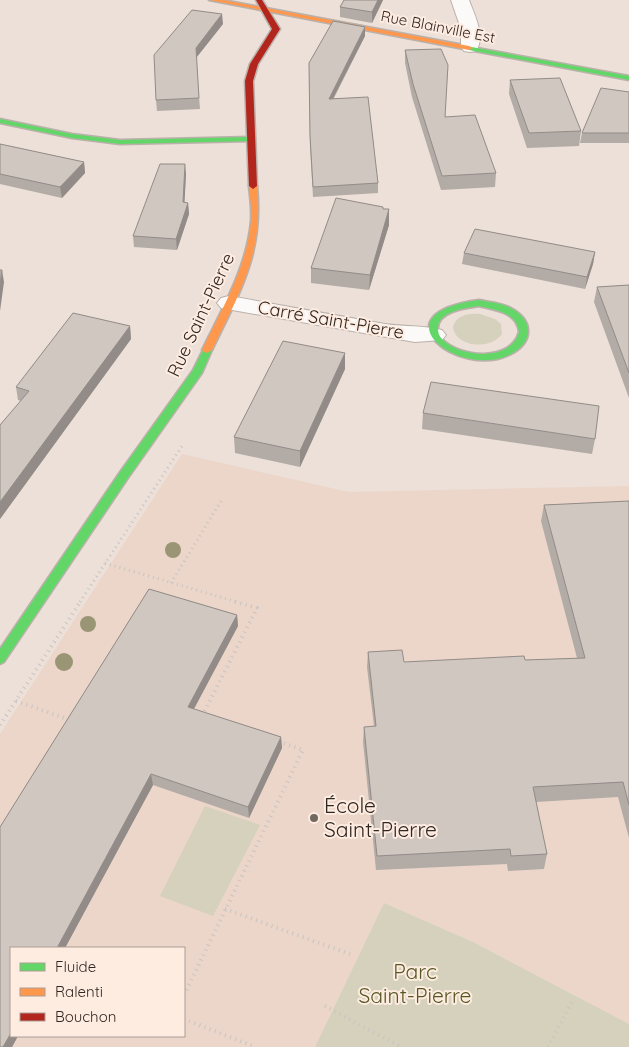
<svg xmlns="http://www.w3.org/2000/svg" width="629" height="1047" font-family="Quicksand,sans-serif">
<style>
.built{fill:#ebd6c9;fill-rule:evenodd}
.green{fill:#d5d1bc}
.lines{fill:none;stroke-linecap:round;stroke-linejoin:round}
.street-casing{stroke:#bab1ab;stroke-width:2}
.fast-casing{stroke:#bab1ab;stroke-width:3}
.slow-casing{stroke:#bab1ab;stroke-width:3}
.jam-casing{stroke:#bab1ab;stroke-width:3}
.path-far1{stroke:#c9c4c2;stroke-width:3;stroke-dasharray:1 4;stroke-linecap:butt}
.path{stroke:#c9c4c2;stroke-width:4;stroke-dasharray:1 4.5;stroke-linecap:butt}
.street{fill:#fcfaf9;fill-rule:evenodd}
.fast{fill:#63d668;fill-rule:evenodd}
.slow{fill:#ff974d;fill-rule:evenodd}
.jam{fill:#b3261e;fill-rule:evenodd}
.tree{fill:#9a9575}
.wall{fill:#b3aba6}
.shaded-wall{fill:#928b87}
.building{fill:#d0c7c1;stroke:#928b87}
.poi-dot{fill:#716862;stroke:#feece1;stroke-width:2}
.labels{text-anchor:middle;stroke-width:4;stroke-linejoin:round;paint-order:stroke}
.far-street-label{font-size:15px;fill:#2f2722;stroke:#feece1}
.street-label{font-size:18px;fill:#2f2722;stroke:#feece1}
.near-poi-label{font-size:21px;fill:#2f2722;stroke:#feece1;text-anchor:start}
.near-park-label{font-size:21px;fill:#565824;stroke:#feece1}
</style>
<rect width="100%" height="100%" fill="#ece0d8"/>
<!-- built -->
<path class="built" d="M182 454 349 492 629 486V1024L473 942 384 903 315 1047H0V734ZM11 948H184V1036H11Z"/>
<!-- green -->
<path class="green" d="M480 314 495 319 501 324 502 334C491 350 456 348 453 327 456 315 469 313 480 314Z
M205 806 260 825 213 916 160 896Z
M384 903 473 942 629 1024V1047H315Z"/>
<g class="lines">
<!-- street casing -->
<g class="street-casing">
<path id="street" d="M451 0H469C474 14 486 36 476 51L470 52 464 51 461 47V29Z
M229 296C281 305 333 315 385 324 404 327 424 325 442 330L446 335 442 340 415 342 221 308 217 303 221 298Z"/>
</g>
<!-- fast casing -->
<g class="fast-casing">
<path id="fast" d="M466 46 629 76V80L469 50 465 48Z
M0 119 72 134 120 140 251 137 255 139 251 141 120 144 72 138 0 123Z
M479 300C489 302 500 303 509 307 535 320 534 343 509 355 459 379 374 314 479 300ZM479 306C495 310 517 312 519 332 511 362 460 358 442 339 439 336 438 333 438 328 438 311 466 308 479 306Z
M207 347 212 350 202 373 128 478 4 662 0 664V649L120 472 193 370 204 348Z"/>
</g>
<!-- slow casing -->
<g class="slow-casing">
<path id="slow" d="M209 0H223L469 46 473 48 469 50Z
M253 183 257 186C264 253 240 292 212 350L207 353 204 352 202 350C222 309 247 267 251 221 252 209 250 197 249 186Z"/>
</g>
<!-- jam casing -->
<g class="jam-casing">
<path id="jam" d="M256 0H262L280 29 258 64 253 81 257 186 253 189 249 186 245 81 250 64 272 29Z"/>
</g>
<!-- path-far1 -->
<path class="path-far1" d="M105 563 237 602
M171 583 221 501
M80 602 182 446"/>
<!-- path -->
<path class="path" d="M16 701 70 720
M202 716 257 608 233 601
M0 725 81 601
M225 909 350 954
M184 995 303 750 280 742
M325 1006 401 1047
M184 1019 255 1047
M548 1047 573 1000"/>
<!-- street -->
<use href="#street" class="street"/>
<!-- fast -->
<use href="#fast" class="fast"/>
<!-- slow -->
<use href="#slow" class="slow"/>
<!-- jam -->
<use href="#jam" class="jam"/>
</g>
<!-- trees -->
<g class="tree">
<circle cx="173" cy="550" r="8"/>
<circle cx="88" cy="624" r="8"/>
<circle cx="64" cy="662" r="9"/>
</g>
<!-- wall -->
<path class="wall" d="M344 0H383L372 23 340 17V7Z
M223 24 196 58 200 109 157 111 156 100Z
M365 27V36L334 98 378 183V193L313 197 310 146 309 63Z
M405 50 445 117 496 173 495 187 441 190 412 97 405 63Z
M510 80 581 131 579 146 527 148 509 94Z
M629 92V143H580L582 133Z
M0 144 84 162 85 173 62 198 0 184Z
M186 174 184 202 188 203 189 214 177 250 134 247 133 236Z
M383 209H389V225L369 290 311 283V268Z
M595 252 593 264 585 289 462 264 464 253Z
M629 285V398L594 302 597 287Z
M130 326 131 339 0 519V425L21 401 18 400 16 387Z
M345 353V369L300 467 235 453 234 437Z
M423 413 595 439 592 454 422 429Z
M629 501V838L618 797 536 802 547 854 544 869 508 871 507 864 376 870 363 742 364 727 374 726 367 667 368 652 404 662 525 660 577 658 541 521 544 505Z
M149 589 237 615 238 626 194 709 281 737 282 748 249 818 153 785 65 948H11V1036H18L12 1047H0V827Z"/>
<!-- shaded-wall -->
<path class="shaded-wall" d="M378 0H383L372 23V12Z
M222 14 223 24 196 58V48Z
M365 27V36L328 108 329 99Z
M84 162 85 173 62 198 60 187Z
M185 164 186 174 184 213 183 202Z
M188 203 189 214 177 250 176 239Z
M389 209V225L369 290 370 275Z
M595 252 593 264 585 289 587 277Z
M2 270 4 282 0 311V285Z
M130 326 131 339 0 519V502Z
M345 353V369L300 467V451Z
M237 615 238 626 189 718 188 707Z
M281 737 282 748 249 818 248 807Z
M151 774 153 785 65 948H57Z
M11 1033V1036H18L12 1047H3Z"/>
<!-- building -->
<path class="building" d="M344 0H378L372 12 340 7Z
M192 10 222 14 196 48 199 98 156 100 154 55Z
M333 21 365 27 329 99 368 97 378 183 313 187 310 136 309 63Z
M441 49 448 65 445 117 475 115 496 173 442 176 413 84 405 50Z
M560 78 581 131 529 133 510 80Z
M601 88 629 92V133H582Z
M0 144 84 162 60 187 0 174Z
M160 164H185L183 202 188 203 176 239 133 236Z
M336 198 383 207V209H389L370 275 311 268Z
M475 229 595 252 587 277 464 253Z
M0 270H2L0 285Z
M629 285V373L597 287Z
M73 313 130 326 0 502V425L29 391 16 387Z
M283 341 345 353 300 451 234 437Z
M431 382 599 406 595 439 423 413Z
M629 501V805L623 782 533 787 547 854 511 856 510 849 377 856 364 727 376 726 368 652 402 650 404 662 524 656 525 660 585 658 544 505Z
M149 589 237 615 188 707 281 737 248 807 151 774 57 948H11V1033L3 1047H0V827Z"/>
<!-- markers -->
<circle class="poi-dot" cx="314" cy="818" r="5"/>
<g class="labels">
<!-- far-street labels -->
<g class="far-street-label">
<text transform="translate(438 27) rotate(11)" y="5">Rue Blainville Est</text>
</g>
<!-- street labels -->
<g class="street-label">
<text transform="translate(201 315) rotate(-65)" y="6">Rue Saint-Pierre</text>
<text transform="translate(331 320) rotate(10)" y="6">Carré Saint-Pierre</text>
</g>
<!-- near-poi labels -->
<g class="near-poi-label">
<text x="324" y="813">École<tspan x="324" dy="24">Saint-Pierre</tspan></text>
</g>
<!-- near-park labels -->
<g class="near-park-label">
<text x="415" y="979">Parc<tspan x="415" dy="24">Saint-Pierre</tspan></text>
</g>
</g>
<!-- legend -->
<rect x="10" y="947" width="175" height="90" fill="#feece1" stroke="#ab9d95"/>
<rect x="20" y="963" width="25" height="8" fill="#63d668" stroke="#ab9d95"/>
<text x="55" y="972" font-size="15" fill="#2f2722">Fluide</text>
<rect x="20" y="988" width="25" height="8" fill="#ff974d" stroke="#ab9d95"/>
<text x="55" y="997" font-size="15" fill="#2f2722">Ralenti</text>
<rect x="20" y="1013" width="25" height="8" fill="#b3261e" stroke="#ab9d95"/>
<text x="55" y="1022" font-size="15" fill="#2f2722">Bouchon</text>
</svg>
